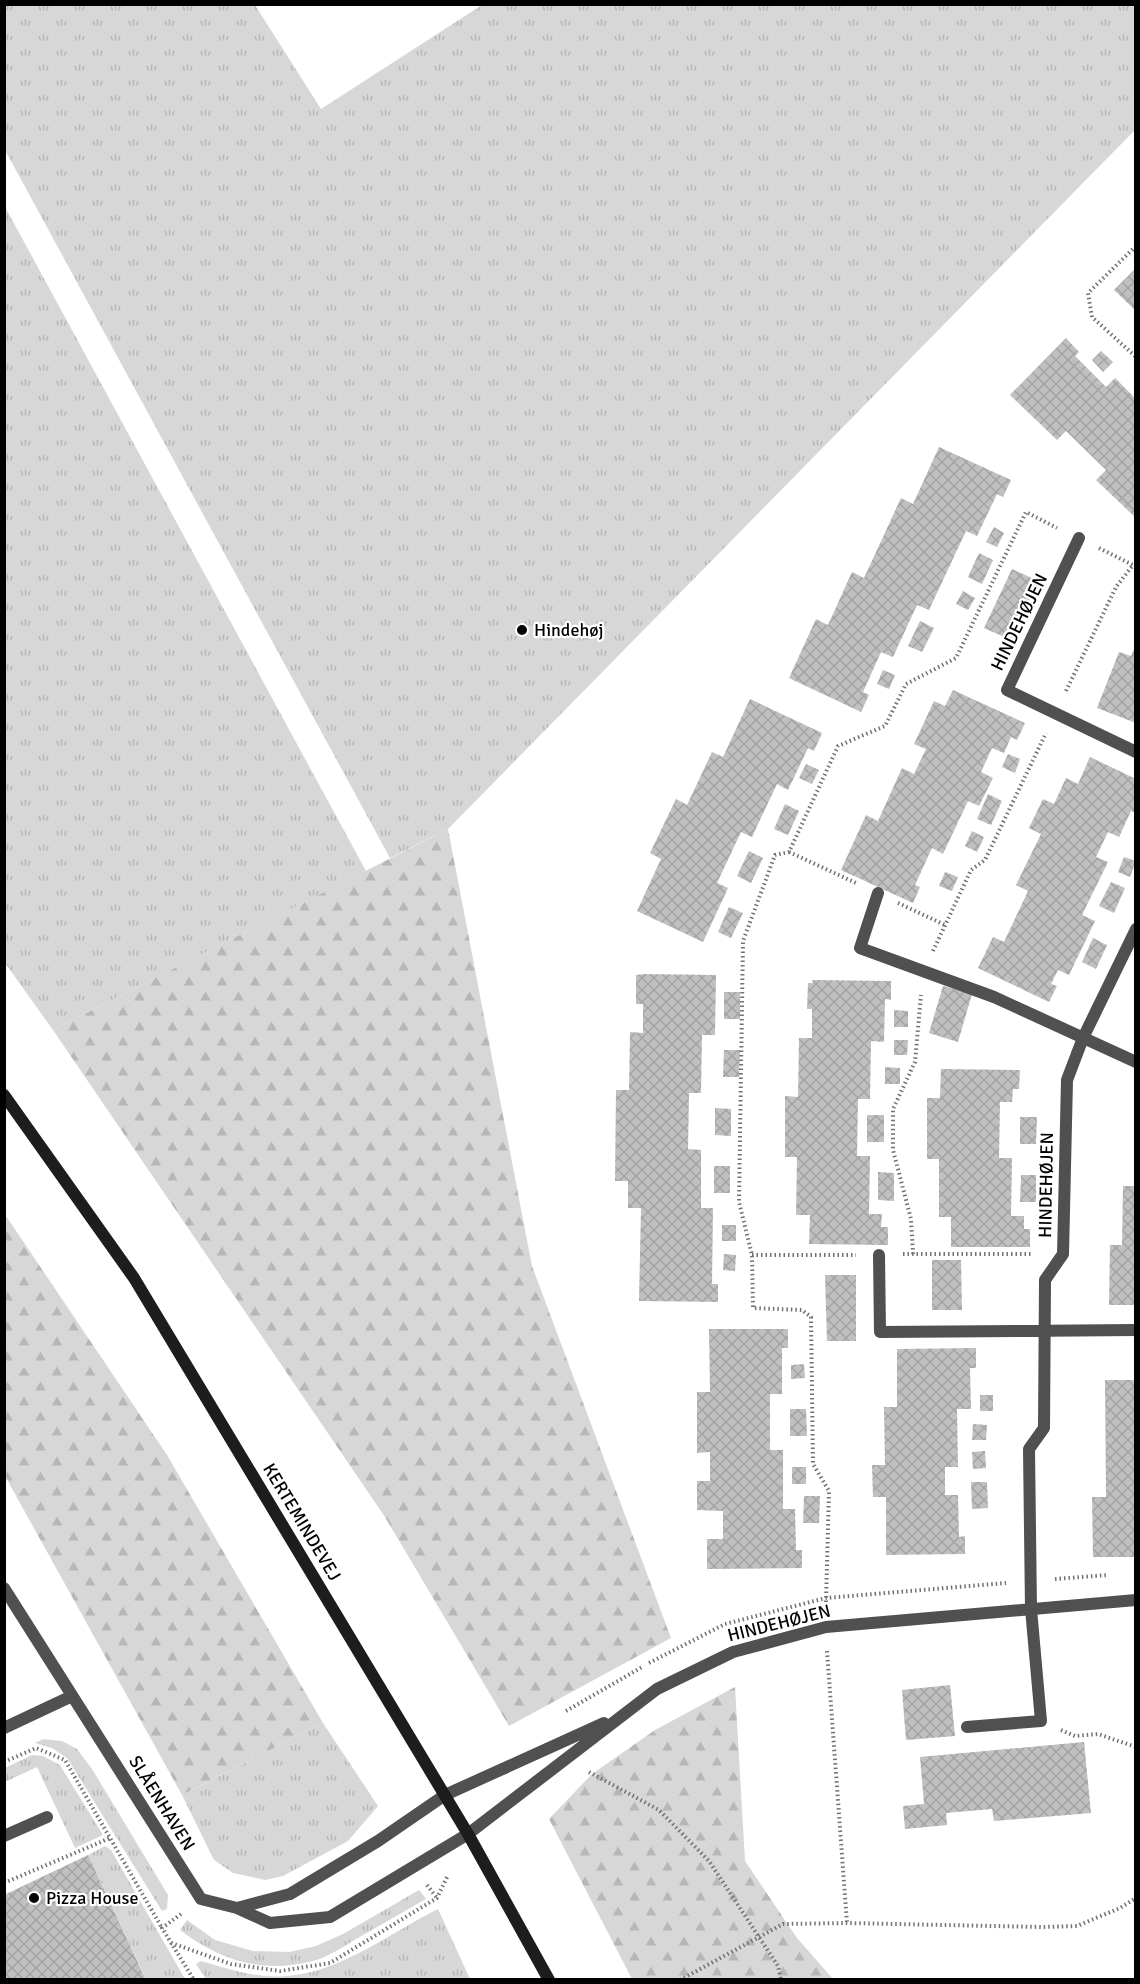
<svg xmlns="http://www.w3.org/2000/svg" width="1140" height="1984" font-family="Signika,sans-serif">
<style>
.grass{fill:url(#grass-tufts)}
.forest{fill:url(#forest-firs)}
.building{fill:url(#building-cross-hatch)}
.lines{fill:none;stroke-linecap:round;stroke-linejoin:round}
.path{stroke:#727272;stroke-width:4;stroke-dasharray:1.5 3;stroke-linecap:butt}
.lane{stroke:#505050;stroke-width:12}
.street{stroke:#505050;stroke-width:12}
.secondary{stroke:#1d1d1d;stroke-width:12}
.poi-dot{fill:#000;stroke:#fff;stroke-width:2}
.labels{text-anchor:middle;stroke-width:4.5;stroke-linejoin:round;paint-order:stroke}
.street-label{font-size:18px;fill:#000;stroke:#fff}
.poi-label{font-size:18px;fill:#000;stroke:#fff;text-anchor:start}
</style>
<defs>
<pattern id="grass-tufts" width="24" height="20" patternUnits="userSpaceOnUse" patternTransform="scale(1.5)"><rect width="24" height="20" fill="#d7d7d7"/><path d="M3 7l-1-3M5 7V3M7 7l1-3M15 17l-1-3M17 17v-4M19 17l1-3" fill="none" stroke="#b7b7b7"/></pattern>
<pattern id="forest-firs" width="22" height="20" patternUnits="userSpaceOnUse" patternTransform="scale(1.5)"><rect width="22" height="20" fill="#d7d7d7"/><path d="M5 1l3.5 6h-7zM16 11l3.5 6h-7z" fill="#b7b7b7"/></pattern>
<pattern id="building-cross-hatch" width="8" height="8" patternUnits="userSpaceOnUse" patternTransform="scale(1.5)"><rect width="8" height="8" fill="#c0c0c0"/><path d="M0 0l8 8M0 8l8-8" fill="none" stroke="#a3a3a3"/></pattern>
</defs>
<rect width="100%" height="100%" fill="#fff"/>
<!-- grass -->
<path class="grass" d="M4 5H255L321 109 482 5H1135V130L448 829 390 858 5 150Z
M4 205 366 871 53 1030 5 963Z
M323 1723 378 1806 348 1841 283 1876 265 1880 233 1873 214 1860 182 1795Z
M43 1739 62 1741 77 1749 92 1769 168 1895 167 1909 162 1911 67 1758 52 1748 35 1743Z
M32 1755 43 1756 60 1765 103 1835 75 1848 37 1767 5 1782V1768Z
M105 1846 111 1850 185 1979H146L88 1855Z
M419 1890 426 1899C403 1912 381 1925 358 1938 344 1946 329 1957 313 1961 262 1974 221 1961 180 1930L187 1920 215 1940 253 1951 289 1952 316 1946 343 1934Z
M438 1909 470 1979H206L196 1964 201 1961C229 1969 258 1979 287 1976 341 1972 390 1933 438 1909Z"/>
<!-- forest -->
<path class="forest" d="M448 829 532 1266 671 1638 509 1726 385 1517 53 1030Z
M4 1213 167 1455 323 1723 182 1795 5 1476Z
M735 1687 745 1861 797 1938 833 1979H632L549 1819 592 1774 655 1730Z"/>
<!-- building -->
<path class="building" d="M1136 268V311L1114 290Z
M1066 338 1079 352 1075 356 1106 387 1115 378 1136 399V518L1096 480 1106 470 1066 431 1057 440 1010 395Z
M1101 351 1113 362 1103 372 1092 360Z
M939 447 1011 480 1003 497 997 494 977 536 966 531 929 610 917 605 893 657 881 652 863 692 869 695 861 712 789 678 816 619 828 625 852 572 864 578 901 498 913 504Z
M994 527 1004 533 997 547 986 542Z
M979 553 993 560 982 584 968 577Z
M1012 569 1038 581 1011 640 984 628Z
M963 591 975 598 968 610 956 604Z
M920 621 934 628 922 652 908 646Z
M1136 645V723L1097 708 1119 652 1131 656Z
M883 670 895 675 889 689 877 684Z
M953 690 1025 723 1017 740 1011 737 1004 753 992 748 981 772 993 778 979 806 968 801 943 854 932 848 915 885 920 887 913 903 841 870 866 815 878 821 902 768 914 774 926 749 914 744 934 701 945 706Z
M750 699 822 733 814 751 808 748 788 790 777 784 752 837 741 832 717 883 728 888 703 942 637 911 661 859 650 853 676 799 687 805 712 752 723 757Z
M1008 754 1020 759 1015 773 1002 767Z
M1090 757 1136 779V813L1131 811 1119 837 1108 832 1096 857 1108 862 1082 915 1095 921 1069 975 1058 970 1051 984 1057 986 1049 1002 978 968 993 937 1004 942 1028 891 1016 885 1041 834 1029 828 1043 799 1054 804 1066 778 1078 784Z
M806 764 819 770 812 784 799 778Z
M988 794 1002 801 991 825 977 819Z
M785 804 799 811 788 835 774 829Z
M972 831 984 837 977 852 965 846Z
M749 851 763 858 751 883 737 876Z
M1124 857 1136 861 1130 877 1118 872Z
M945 872 958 877 952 891 939 886Z
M1111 882 1125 888 1114 913 1099 906Z
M729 907 743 913 731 938 718 932Z
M1093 938 1107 945 1096 969 1082 962Z
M644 974 716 975 715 1035H702L701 1093H689L688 1149 701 1150V1208H713L712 1284H718V1302L639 1301 641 1208H628V1181H615L616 1090H629L630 1032 643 1033V1004H636V975Z
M812 980 891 981V1000L885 999 884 1042 871 1041 870 1099H858L857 1156H870L869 1214H882L881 1227H888V1245L809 1244 810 1215H796L797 1157H785V1096L798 1097 799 1038H812V1009H807L808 983H813Z
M943 986 972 994 958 1042 929 1033Z
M724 992H740V1019H724Z
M894 1010 908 1011V1027H894Z
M894 1040H908L907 1055H894Z
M724 1050H740L739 1077H723Z
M885 1067 900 1068V1084H885Z
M941 1069 1020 1070 1019 1089H1013L1012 1102H1000L999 1158H1012L1011 1216H1024V1229H1030V1247H951V1217H939V1159H927V1098H940Z
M715 1108 731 1109V1136L715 1135Z
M867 1115H884V1142H867Z
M1020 1117H1037L1036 1144H1020Z
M714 1166H730V1193H714Z
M878 1172 894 1173V1201L878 1200Z
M1021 1175H1036V1202H1020Z
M1123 1186H1136V1305H1109L1110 1245H1122Z
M722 1225H736V1241H722Z
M724 1254 736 1255 735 1271 723 1270Z
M932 1260H961L962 1310H932Z
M825 1275H856V1341H827Z
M709 1329H788V1348H782V1394H770V1450H783V1509H795L796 1550H802V1568L707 1569V1539H723V1511L697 1510V1481H710V1452L697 1453V1392H710Z
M976 1348V1368H970L971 1409H957L958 1467H945V1495H958L959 1537 965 1536V1554L886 1555V1497H873L872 1465H885L884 1407H897V1349Z
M804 1364 805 1378 791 1379V1365Z
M1105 1380H1136V1557H1093L1092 1497H1106Z
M980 1395H993V1411H980Z
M790 1409H806L807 1436H790Z
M973 1424 987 1425 986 1440H972Z
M985 1451 986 1468 973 1469 972 1452Z
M792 1467H806V1484H792Z
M971 1482H987L988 1508 972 1509Z
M804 1496H820L819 1523H803Z
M950 1685 955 1736 906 1740 902 1690Z
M1084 1742 1091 1813 994 1821 992 1809 946 1813 947 1825 905 1829 903 1806 924 1804 920 1757Z
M88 1855 146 1980H4V1895Z"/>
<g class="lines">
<!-- path -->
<path class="path" d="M1136 246 1088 293 1092 317 1136 357
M1099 548 1133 565 1136 564
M1066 691 1116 587 1133 565
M789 852 856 883
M898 903 945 925
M933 951 971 870 985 860 1046 733
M903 1254H1033
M913 1254 911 1219 893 1150V1109L915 1062 921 995
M752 1255H856
M1055 1579 1108 1575
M826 1602 829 1491 813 1464 811 1317 802 1310 753 1308 752 1255 739 1202 743 941 775 855 789 852 838 746 885 726 906 684 956 658 1026 512 1057 528
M827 1651 847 1923
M649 1663 725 1624 826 1598 1006 1583
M566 1711 642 1667
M1061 1730 1075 1736 1098 1734 1136 1747
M4 1762 36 1748 65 1760 162 1928
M589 1772 659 1810 709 1861 778 1966 781 1980
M4 1883 110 1838
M427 1885 437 1898
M181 1914 162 1928 194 1980
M171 1943 231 1964 280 1971 330 1963 437 1898 448 1875
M680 1980 783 1924 847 1923 1042 1927 1077 1926 1120 1908 1136 1898"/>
<!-- lane -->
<path class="lane" d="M4 1836 47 1817"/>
<!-- street -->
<path class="street" d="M1079 538 1007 690 1136 752
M878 893 860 948 994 997 1136 1062
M879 1255 880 1332 1136 1330
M4 1588 201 1899 237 1908 270 1923 330 1917 468 1834 657 1689 733 1652 826 1627 1136 1600
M967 1727 1041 1721 1031 1609 1029 1449 1044 1428 1045 1280 1063 1254 1067 1080 1083 1038 1136 929
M4 1728 72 1696
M237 1908 290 1894 378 1841 445 1795 604 1723"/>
<!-- secondary -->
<path class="secondary" d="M4 1095 134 1278 468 1834 549 1980"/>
</g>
<!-- markers -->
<g class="poi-dot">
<circle cx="522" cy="630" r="6"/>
<circle cx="34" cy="1898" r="6"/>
</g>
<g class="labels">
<!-- street labels -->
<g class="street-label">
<text transform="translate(1019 622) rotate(-64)" y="6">HINDEHØJEN</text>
<text transform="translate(1046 1185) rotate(-89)" y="6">HINDEHØJEN</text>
<text transform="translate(302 1522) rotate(59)" y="6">KERTEMINDEVEJ</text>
<text transform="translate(779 1623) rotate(-14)" y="6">HINDEHØJEN</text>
<text transform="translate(162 1803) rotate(58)" y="6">SLÅENHAVEN</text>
</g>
<!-- poi labels -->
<g class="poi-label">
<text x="534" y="636">Hindehøj</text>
<text x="46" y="1904">Pizza House</text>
</g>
</g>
<!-- border -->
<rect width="1140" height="1984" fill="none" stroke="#000000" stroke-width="12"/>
</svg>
